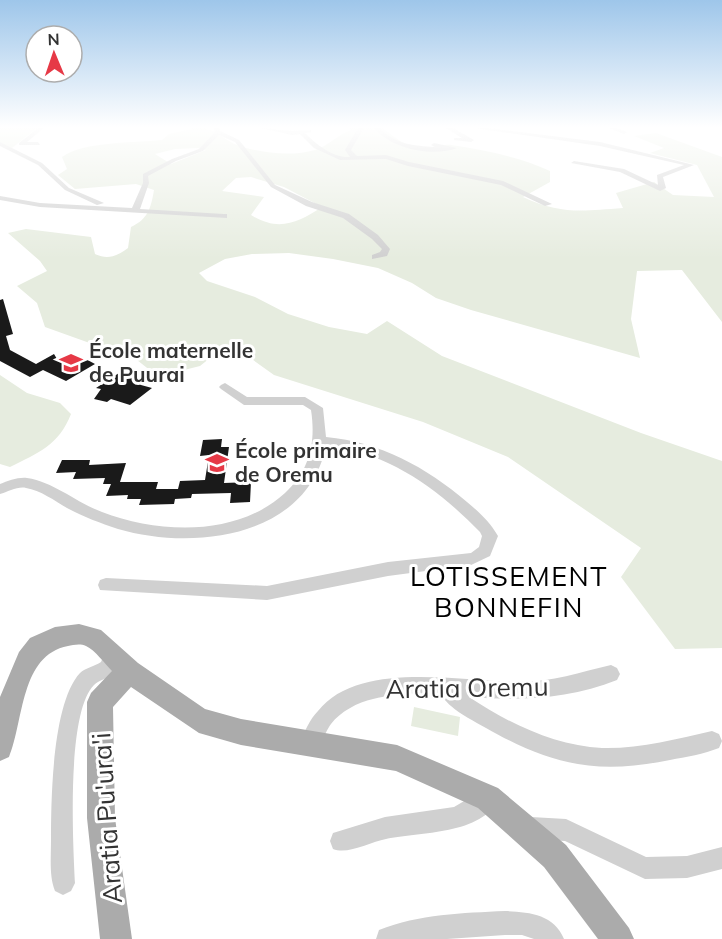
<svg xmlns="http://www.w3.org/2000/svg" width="722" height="939" font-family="Mulish,sans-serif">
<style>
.green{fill:#e6ecdf;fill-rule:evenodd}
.building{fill:#1a1a1a}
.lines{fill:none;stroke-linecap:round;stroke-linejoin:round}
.minor{fill:#d0d0d0;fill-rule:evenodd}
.major{fill:#ababab;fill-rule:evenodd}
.labels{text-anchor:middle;stroke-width:6;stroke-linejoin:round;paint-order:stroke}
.poi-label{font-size:21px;font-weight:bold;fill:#333;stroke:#fff;text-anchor:start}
.near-street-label{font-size:26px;fill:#333;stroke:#fff}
.near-neighbourhood-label{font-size:27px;letter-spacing:1.5px;fill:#000;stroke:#fff}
</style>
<rect width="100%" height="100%" fill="#fff"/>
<!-- green -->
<path class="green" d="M0 128H37L12 148 0 143Z
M196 128C218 128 220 138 237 145 259 153 292 157 315 150 328 146 337 135 351 130L350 128H383C396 139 410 150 428 148 436 147 444 144 451 145 484 150 520 157 550 171V182L523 197C562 215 582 211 623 208L616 193 654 182 673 195 714 197 697 165 650 153 664 148 634 136 656 133 722 157V322L682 270 637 271 631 319 640 358 471 310 436 298 412 283 378 268 333 259 289 253 252 254 225 259 199 273 207 281 255 297 288 314 329 327 367 334 387 321 442 356 641 433 722 461V648L675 649 621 577 641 548 508 457 423 422 274 375 242 352 210 358 200 366 176 372 156 375 137 360 45 327 37 303 17 286 47 271 40 261 8 233 26 229 91 237 95 254C108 260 117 256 128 248L131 227C148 219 151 208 154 190L136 184 75 189 58 175 67 169 62 157C84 141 135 143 162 140L169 134ZM198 148 206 150 171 164 155 154 175 149ZM251 177 284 187 322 207C298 223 278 232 251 215L264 197 222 191 236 178Z
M0 375 27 393 60 403 71 414C59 445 38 453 10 467L0 464Z
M414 707 460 717 458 736 411 726Z"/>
<!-- building -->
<path class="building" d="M3 299 13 334 6 336 10 350 36 364 54 354 57 359 62 356 73 362 82 357 95 364 66 381 43 370 30 377 0 361V300Z
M119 373 146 380 141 385 152 388 130 405 111 399 107 402 94 399 101 389 96 388Z
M222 439 221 447H229L224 483 251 482 250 502 230 503 231 493 192 494 191 498 175 499 174 504 139 505 141 499H127L128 495 106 496 111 484H103L105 478 73 479 76 472 56 473 62 460H90L89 465 126 463 120 482H158L156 489H178L180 481 205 480 209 455 200 456 203 440Z"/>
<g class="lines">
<!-- minor -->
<path class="minor" d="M38 128H44L27 142H38L40 145H19V143Z
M213 128H219L220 131 239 140 275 185 312 202 349 214 378 235 390 249 387 256 372 259V255L380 252 382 249 372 239 343 218 306 206 271 187 235 142 219 135 203 151 176 161 148 176 149 183 140 209 224 214H227V218L40 207 0 200V196L40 203 132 208 143 183V174L172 159 199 149 215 132Z
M261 128 292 131 311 130V132L305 133C317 145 333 158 350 157L345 150 358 128H364L351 150 357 156 386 155 409 162 503 181 552 204 545 206 501 185 408 166 386 159 340 160 314 148 300 134 292 135Z
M374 128H380C394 144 414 146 435 147L431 145 434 143 457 148C435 157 392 150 374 128Z
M446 128H453L474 140 471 142 454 140V138H462Z
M474 128H488L600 142 694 165 663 177 666 188 660 191 620 172 571 163 574 161 624 169 658 185 657 175 684 165 600 146Z
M609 128H617L627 132 624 134Z
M0 142 42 163 69 188 104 203 97 205 65 190 38 165 0 146Z
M225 383 247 397H305L323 408 326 437C380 442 426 467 467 502 479 512 490 522 498 536L490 556 471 565 388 576 267 600 100 590 98 585 100 580 106 578 267 586 388 562 471 553 479 547 482 536 480 532C437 488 388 452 326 446 307 538 193 551 118 529 100 523 84 517 67 508 55 501 40 490 26 488 18 486 8 492 0 494V484C8 481 18 477 27 478 54 482 77 503 102 512 160 534 237 537 285 493 310 470 316 442 311 410L303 405H244L221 389 219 387 221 385Z
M112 648 118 650 121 656 114 674C108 678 99 680 94 685 66 713 73 843 75 883L71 891 63 895 55 891C49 876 51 857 51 841 51 800 52 703 80 673 85 668 95 666 101 662L106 650Z
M611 665 617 668 620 674 617 680C570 699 520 701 469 697 508 723 555 746 602 748 639 749 676 739 712 731L719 734 722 741 719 748C704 754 686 757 670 760 596 775 551 765 486 728 474 721 461 715 451 706 446 702 443 696 437 695 418 692 393 694 373 699 358 702 340 712 331 724 323 735 322 748 310 753L303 750 300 743C304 732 310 719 318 711 359 659 463 682 521 682 551 682 581 672 611 665Z
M488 787 495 791 499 798C483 835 419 832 386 839 370 842 348 855 333 849L330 841 333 833 385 817 454 807Z
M531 817 566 819 646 857 687 856 722 847V869L687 878 645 879 565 841 531 839 523 836 520 828 523 820Z
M505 911C529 912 554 914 564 939H534L522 935H505L447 939H376L379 930C419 914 463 913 505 911Z"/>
<!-- major -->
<path class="major" d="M79 624 101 630 138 663 205 709 241 719 397 745 498 788 566 845 629 928 634 939H598L544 867 478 808 396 771 241 745 199 733 131 687 113 707 115 818 132 939H100L87 818V702L91 693 112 671C105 664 95 650 86 646 80 643 73 645 68 646 20 655 24 721 9 757L0 761V697L19 652 30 638 55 627Z"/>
</g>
<!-- sky -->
<linearGradient id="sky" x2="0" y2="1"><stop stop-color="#9ec6ea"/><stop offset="0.49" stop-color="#fff"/><stop offset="1" stop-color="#fff" stop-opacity="0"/></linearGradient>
<rect width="722" height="259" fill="url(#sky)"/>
<!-- icons -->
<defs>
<g id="school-bare" transform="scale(1.8)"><path d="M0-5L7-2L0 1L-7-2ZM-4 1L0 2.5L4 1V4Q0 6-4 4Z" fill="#e63946" stroke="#fff" stroke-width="2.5" paint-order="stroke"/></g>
</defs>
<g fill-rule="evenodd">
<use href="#school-bare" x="71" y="363"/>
<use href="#school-bare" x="217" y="463"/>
</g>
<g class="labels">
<!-- poi labels -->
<g class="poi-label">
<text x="89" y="358">École maternelle<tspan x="89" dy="24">de Puurai</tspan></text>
<text x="235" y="458">École primaire<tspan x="235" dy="24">de Oremu</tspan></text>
</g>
<!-- near-street labels -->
<g class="near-street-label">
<text transform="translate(467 688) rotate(-1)" y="9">Aratia Oremu</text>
<text transform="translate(107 818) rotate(-94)" y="9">Aratia Pu'ura'i</text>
</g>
<!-- near-neighbourhood labels -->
<g class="near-neighbourhood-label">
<text x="509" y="586">LOTISSEMENT<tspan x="509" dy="31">BONNEFIN</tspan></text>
</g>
</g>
<!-- north arrow -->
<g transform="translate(54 54) rotate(358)"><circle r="28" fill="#ffffff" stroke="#adadad" stroke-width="1.5"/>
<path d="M0-4.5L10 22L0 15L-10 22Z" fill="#e63946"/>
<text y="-9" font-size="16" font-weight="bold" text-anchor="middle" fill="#333333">N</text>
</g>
</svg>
